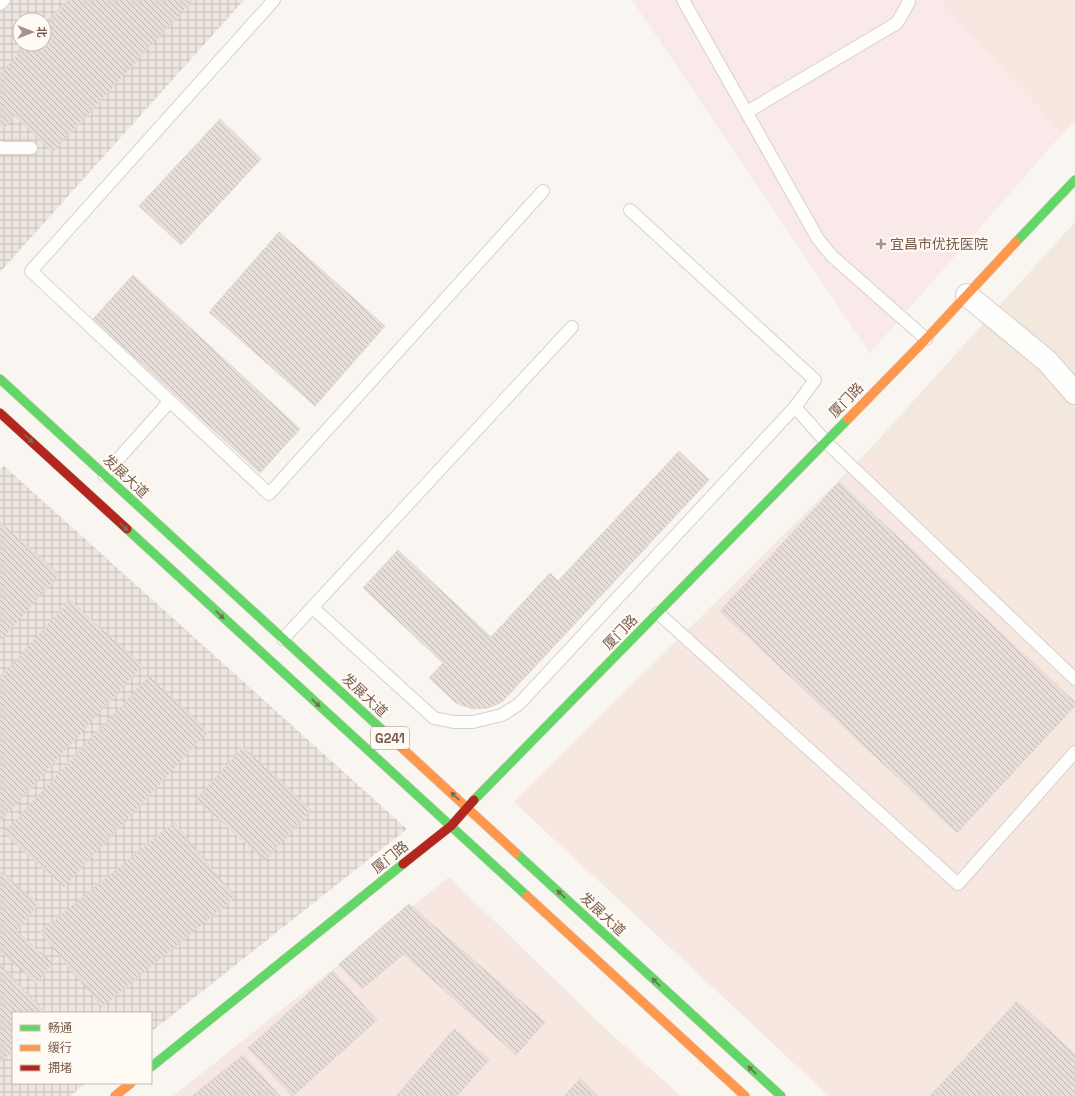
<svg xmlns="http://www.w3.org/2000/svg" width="1075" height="1096" font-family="'Space Grotesk','Noto Sans SC',sans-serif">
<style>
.residential{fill:#f2e8de}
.commercial{fill:#f6e8e1}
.industrial{fill:url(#industrial-grid);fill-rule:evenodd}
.medical{fill:#fae9e9}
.building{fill:url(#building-back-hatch);stroke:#e2d8d2}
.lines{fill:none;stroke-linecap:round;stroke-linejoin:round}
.lane-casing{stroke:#d7d1cb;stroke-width:14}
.street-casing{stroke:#d7d1cb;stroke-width:24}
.fast-casing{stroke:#d9d2cb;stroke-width:10}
.slow-casing{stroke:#d9d2cb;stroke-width:10}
.jam-casing{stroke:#d9d2cb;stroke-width:10}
.lane{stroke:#fefefd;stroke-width:12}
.street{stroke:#fefefd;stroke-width:22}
.fast{stroke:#63d668;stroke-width:9}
.slow{stroke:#ff974d;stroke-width:9}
.jam{stroke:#b3261e;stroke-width:9}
.oneway{fill:#776e51}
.poi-dot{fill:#a69286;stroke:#fffaf3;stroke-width:1.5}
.labels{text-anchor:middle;stroke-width:4;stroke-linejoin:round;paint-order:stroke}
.shield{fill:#fffaf3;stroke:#a28b7f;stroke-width:1}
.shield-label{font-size:13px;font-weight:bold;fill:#7a5c4d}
.poi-label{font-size:14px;fill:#7a5c4d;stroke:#fffaf3;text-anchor:start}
.street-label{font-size:14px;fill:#7a5c4d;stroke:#fffaf3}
</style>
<defs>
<pattern id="industrial-grid" width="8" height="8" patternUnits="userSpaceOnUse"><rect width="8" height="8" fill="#ede5e0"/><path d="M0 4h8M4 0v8" fill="none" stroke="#c5bdb8"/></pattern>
<pattern id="building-back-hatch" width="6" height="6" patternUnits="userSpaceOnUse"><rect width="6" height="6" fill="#e6ded7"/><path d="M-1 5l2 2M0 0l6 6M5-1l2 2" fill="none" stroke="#bfb7b1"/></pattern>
</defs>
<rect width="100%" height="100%" fill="#f9f5f0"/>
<!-- residential -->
<path class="residential" d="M1075 222V645L870 449Z"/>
<!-- commercial -->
<path class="commercial" d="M939 0H1075V121L1062 134Z
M870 449 1075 645V1096H829L514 802Z
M449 877 610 1033 681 1096H173Z"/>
<!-- industrial -->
<path class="industrial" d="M0 0H244L0 272ZM20 20H44V44H20Z
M4 466 407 829 151 1032V1013H13V1083H86L70 1096H0V470Z"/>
<!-- medical -->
<path class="medical" d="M632 0H939L1062 134 870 353Z"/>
<!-- building -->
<path class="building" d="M68 0H193L53 152 15 116 4 128 0 125V74L27 44H44V26Z
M220 119 261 159 181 245 139 206Z
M279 232 385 326 315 406 209 312Z
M133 275 300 429 260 473 93 319Z
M679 451 709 480 502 702 488 708 473 709 456 703 429 678 443 663 363 588 398 550 491 637 550 573 558 581Z
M839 482 1075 702V706L957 833 720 611Z
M0 522 59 575 0 641Z
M70 600 142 666 0 822V677Z
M149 676 208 732 64 887 4 832Z
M243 747 311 810 265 861 196 799Z
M174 822 235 897 102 1007 40 932Z
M0 871 39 904 16 931 53 963 36 983 0 952Z
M409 904 545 1022 516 1055 404 954 362 989 339 964Z
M0 965 46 1013H13V1051L2 1061 0 1059Z
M333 971 377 1020 293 1096H292L248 1048Z
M1017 1001 1075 1054V1096H930Z
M454 1029 489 1060 457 1096H396Z
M243 1055 280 1096H192Z
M580 1079 598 1096H564Z
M580 1079 598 1096H564Z"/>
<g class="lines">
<!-- lane casing -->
<g class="lane-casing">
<path id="lane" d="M274 0 31 271 269 494 543 191
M683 0 818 239 832 256 926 339
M0 4 4 0
M747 112 897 23 909 2 908 0
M0 147 2 148H31
M630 210 815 380 795 407
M104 475 170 401
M313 608 434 718 453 722H473L502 715 519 704 795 407 826 442 1075 679
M658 613 958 884 1075 752
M283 639 572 327"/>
</g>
<!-- street casing -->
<g class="street-casing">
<path id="street" d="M967 295 1047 361 1075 393"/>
</g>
<!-- fast casing -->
<g class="fast-casing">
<path id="fast" d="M1016 242 1075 180
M0 379 390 737
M127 529 527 896
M474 800 848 419
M516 853 781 1096
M151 1067 403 864"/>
</g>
<!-- slow casing -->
<g class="slow-casing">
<path id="slow" d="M848 419 926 339 1016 242
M390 737 516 853
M527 896 745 1096
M115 1096 131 1083"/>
</g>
<!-- jam casing -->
<g class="jam-casing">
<path id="jam" d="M0 413 127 529
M403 864 451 826 474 800"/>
</g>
<!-- lane -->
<use href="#lane" class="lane"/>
<!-- street -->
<use href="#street" class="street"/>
<!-- fast -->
<use href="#fast" class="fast"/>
<!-- slow -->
<use href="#slow" class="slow"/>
<!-- jam -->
<use href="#jam" class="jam"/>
</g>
<!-- one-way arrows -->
<defs><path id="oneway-solid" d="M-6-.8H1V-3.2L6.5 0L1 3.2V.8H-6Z"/></defs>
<g class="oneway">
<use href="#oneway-solid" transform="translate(29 439) rotate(43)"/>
<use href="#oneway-solid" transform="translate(124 527) rotate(43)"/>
<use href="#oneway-solid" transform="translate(220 615) rotate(43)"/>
<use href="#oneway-solid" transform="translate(316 703) rotate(43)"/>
<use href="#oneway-solid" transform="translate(455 796) rotate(-137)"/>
<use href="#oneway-solid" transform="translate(561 894) rotate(-137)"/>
<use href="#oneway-solid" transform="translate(656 982) rotate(-137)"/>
<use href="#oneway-solid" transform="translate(752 1070) rotate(-137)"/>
</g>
<!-- markers -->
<path class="poi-dot" d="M879 238h4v4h4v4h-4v4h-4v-4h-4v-4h4z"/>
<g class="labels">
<!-- shield labels -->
<rect class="shield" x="371" y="727" width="38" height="22" rx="3"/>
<g class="shield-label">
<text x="390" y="743">G241</text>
</g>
<!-- poi labels -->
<g class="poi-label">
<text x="890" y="249">宜昌市优抚医院</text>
</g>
<!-- street labels -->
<g class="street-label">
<text transform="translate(846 400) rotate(-46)" y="5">厦门路</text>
<text transform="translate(126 476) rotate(43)" y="5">发展大道</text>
<text transform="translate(620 632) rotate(-46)" y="5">厦门路</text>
<text transform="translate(365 695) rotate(43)" y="5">发展大道</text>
<text transform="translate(390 857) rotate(-39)" y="5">厦门路</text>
<text transform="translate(603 914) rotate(43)" y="5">发展大道</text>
</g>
</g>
<!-- legend -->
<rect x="12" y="1012" width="140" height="72" fill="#fffaf3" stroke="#cabbb1"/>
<rect x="20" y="1025" width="20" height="6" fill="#63d668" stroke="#cabbb1"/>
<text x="48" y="1032" font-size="12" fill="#7a5c4d">畅通</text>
<rect x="20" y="1045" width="20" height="6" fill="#ff974d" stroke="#cabbb1"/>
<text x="48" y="1052" font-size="12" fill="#7a5c4d">缓行</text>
<rect x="20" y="1065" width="20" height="6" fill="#b3261e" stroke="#cabbb1"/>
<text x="48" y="1072" font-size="12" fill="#7a5c4d">拥堵</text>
<!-- north arrow -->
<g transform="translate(32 32) rotate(90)"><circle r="19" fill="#fffaf3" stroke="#cabbb1"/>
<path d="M0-3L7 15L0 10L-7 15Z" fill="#a69286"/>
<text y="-6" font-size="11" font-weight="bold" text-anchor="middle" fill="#7a5c4d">北</text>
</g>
</svg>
